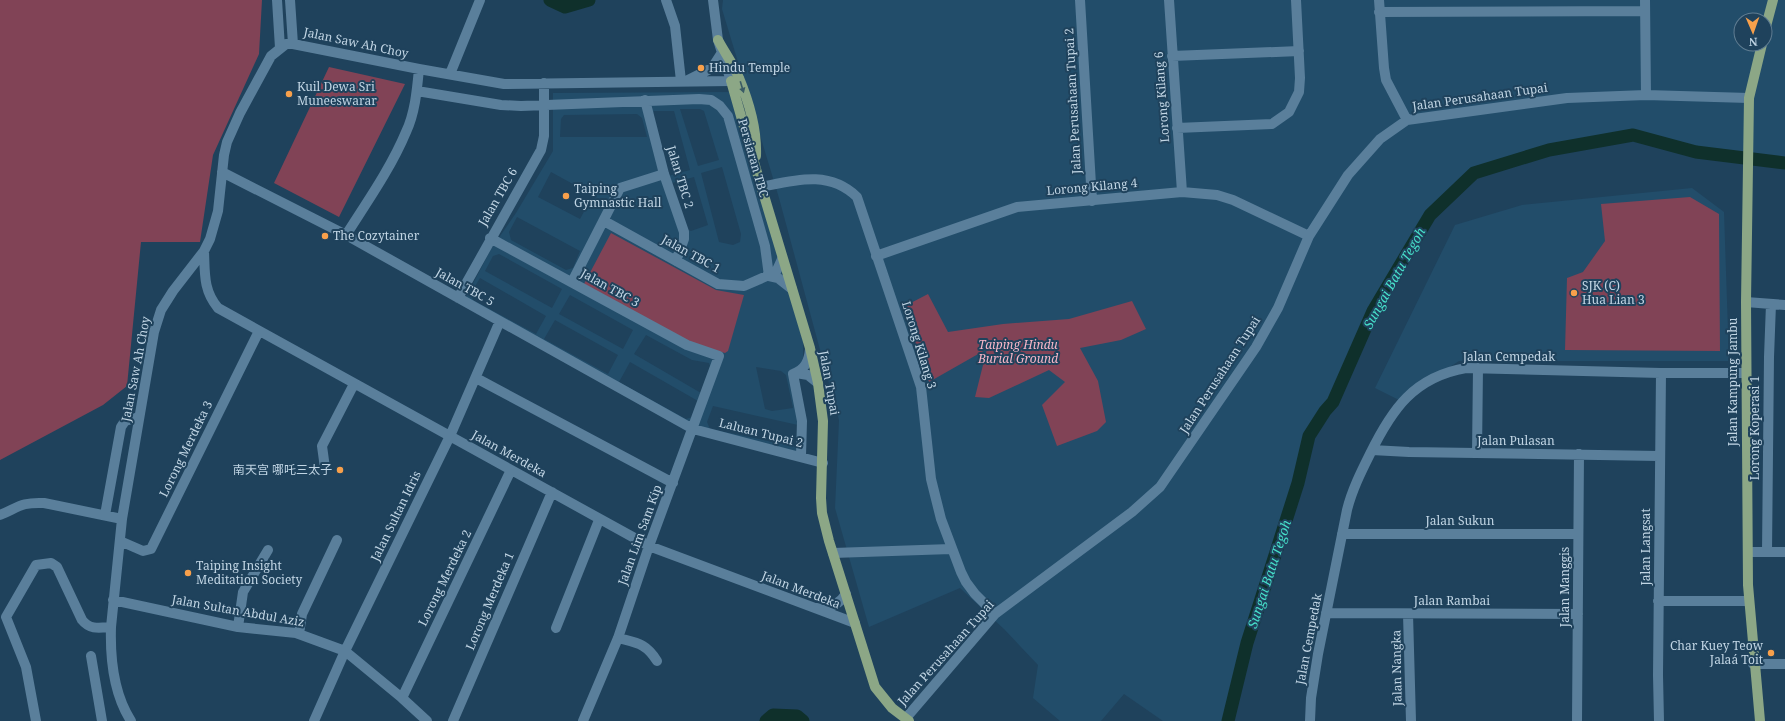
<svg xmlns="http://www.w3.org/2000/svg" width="1785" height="721" font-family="'Noto Serif','Noto Sans SC',serif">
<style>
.built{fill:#224d6a;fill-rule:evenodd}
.green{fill:#814356}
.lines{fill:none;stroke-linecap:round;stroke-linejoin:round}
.river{stroke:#0f302b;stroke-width:13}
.minor{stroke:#5a7f9b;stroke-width:10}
.major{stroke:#8ca786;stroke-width:10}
.oneway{fill:#3a5b66}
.poi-dot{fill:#f8a04b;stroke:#1f425c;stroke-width:1.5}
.labels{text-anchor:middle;stroke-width:4;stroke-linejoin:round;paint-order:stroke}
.street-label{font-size:12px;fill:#c1d5e4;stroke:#1f425c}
.poi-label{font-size:12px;fill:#c1d5e4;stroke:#1f425c;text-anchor:start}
.park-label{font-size:12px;font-style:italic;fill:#f7b6c7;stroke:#1f425c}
.water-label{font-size:13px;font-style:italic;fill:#47e0cb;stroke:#1f425c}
</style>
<rect width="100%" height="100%" fill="#1f425c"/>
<!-- built -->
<path class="built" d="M723 0H1785V157L1637 139 1470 171 1430 211 1373 311 1325 411 1309 436 1225 721H1163L1124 694 1101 721H1060L1033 698 1038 665 1004 629 960 588 869 627 835 508 839 420 779 198 722 9ZM1741 20H1765V44H1741Z
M730 92 803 341V364L790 372 801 417 799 452 695 426 465 299 491 249 516 213 553 151V93ZM680 109H700L704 111 719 160 698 166ZM654 111H674L690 170 668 176 651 118ZM637 114 642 118 647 137H560L561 119 564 115ZM722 167 741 234 740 242 733 245 719 242 701 173ZM551 172 593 195 580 219 538 197ZM694 177 708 225 691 231 686 229 672 183ZM517 217 580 251 573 268 566 270 511 240 509 232ZM499 254 562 289 552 308 485 271 493 256ZM480 278 546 316 536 334 473 300 471 293ZM570 295 633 330 623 349 559 314ZM555 320 618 355 608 374 544 339ZM646 335 692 360 709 363 710 366 701 393 634 354ZM630 362 698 401 692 417 686 419 619 382ZM756 367 781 371 786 375 793 408 772 411 765 409ZM713 406 798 425 797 442 793 446 710 429 707 422Z
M1692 188 1724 212 1729 361H1459L1399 400 1375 388 1455 225 1522 205Z"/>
<!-- green -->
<path class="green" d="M0 0H262L259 54 213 155 200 242H141L127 386 103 405 0 460Z
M329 67 405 84 339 217 274 183Z
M1690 197 1719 214 1720 351 1565 350 1567 278 1583 272 1605 241 1601 204Z
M611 233 716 290 744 295 728 351 725 353 688 342 584 284Z
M928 294 948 332 1003 324 1069 319 1132 301 1146 329 1121 340 1080 348 1098 381 1106 422 1097 431 1057 446 1042 405 1065 382 1049 370 989 398 975 397 987 349 929 382 903 307Z"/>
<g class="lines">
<!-- river -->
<path class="river" d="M550 0 565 7 589 0
M766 721 773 715 797 716 803 721
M1228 721 1247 643 1298 483 1309 436 1325 411 1333 402 1373 311 1430 215 1474 173 1549 150 1633 135 1696 152 1785 163"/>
<!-- minor -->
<path class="minor" d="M277 0 280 48
M290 0 293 44
M666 0 675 26 681 81
M1080 0 1092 201
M1169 0 1182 192
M1379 0 1384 68 1386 80 1407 120
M1645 0 1646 95
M1379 12 1645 11
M1172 56 1299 51
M450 74 480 0
M688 80 712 68 721 54
M417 91 501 105 521 106 699 99 711 100 720 106 728 116 765 246 769 276
M645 100 664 174 684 232V239L676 261
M1177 128 1272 124 1289 112 1299 92 1300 78 1296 0
M222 172 346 235 693 429 823 463
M761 187C796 180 829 170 857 197L921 387 931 479 941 519 961 572 966 582 975 594 995 614
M604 221 718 284 744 286 776 272 782 259
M346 235C367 202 391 168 406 132 415 113 417 90 419 69
M490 238 687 345 719 356 649 546 618 638 583 721
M204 251C205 273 203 290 218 308L649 546 855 623
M876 256 1017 207 1182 192 1217 195 1233 200 1309 236
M769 276 778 278 792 289
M572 282 620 188 664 174
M458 298 541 150 544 136V83
M1746 302 1785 305
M796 373 808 375 818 383
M476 378 673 483
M1372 450 1409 452 1659 456
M1477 453 1478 368
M801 456 802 421 793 374C805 370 809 361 810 349
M325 468 322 446 354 384
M0 515C19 507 21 502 44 503L122 519
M105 515 121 427 125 421 139 417
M1342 534H1578
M120 541 143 551 151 549 259 331
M1748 552H1785
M1767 552 1769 357 1771 304
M833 553 951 549
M113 600 238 627 296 633 345 651 402 698 427 721
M1658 601H1749
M816 608C829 609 839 605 846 594
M1326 613 1578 614
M1408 614 1411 721
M6 617 36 565 51 563 57 567 82 620C90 630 99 628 111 627
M6 617 26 667 36 721
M238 627 243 592 268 550
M556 628 599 520
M299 634 302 614 337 540
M618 638C637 643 646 643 657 661
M91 656 102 721
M1753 664H1785
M402 698 511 470
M906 718 995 614 1132 512 1160 487 1256 347 1278 308 1309 236 1348 175 1380 139 1407 120 1567 98 1646 95 1749 98
M131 721C113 693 110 659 111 627L122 519 154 332 161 310 173 291 204 251 210 239 218 211 224 155 227 142 240 113 271 56 286 44H293L419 69 504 84 731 81 718 40 713 0
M314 721 345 651 450 436 500 321
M453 721 552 492
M1310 721 1311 698 1318 654 1347 510C1352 490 1361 472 1370 454 1392 409 1414 377 1466 368L1661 373H1745
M1577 721 1579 454
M1659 721 1658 675 1661 373"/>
<!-- major -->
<path class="major" d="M1765 30 1773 0
M718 40C725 53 734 65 739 78 749 102 757 131 756 156
M731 81 756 169 810 348 818 383 823 421 821 498 822 513 829 541 875 687 892 708 909 721
M1760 721 1748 585 1746 302 1749 98 1762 44"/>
</g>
<!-- one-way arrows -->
<defs><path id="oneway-solid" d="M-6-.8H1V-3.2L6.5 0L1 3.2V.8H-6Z"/></defs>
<use class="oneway" href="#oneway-solid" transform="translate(742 87) rotate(73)"/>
<!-- markers -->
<g class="poi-dot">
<circle cx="701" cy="68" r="4"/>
<circle cx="289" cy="94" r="4"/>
<circle cx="566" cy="196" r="4"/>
<circle cx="325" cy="236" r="4"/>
<circle cx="1574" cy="293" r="4"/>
<circle cx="340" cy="470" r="4"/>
<circle cx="188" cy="573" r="4"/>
<circle cx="1771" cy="653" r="4"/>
</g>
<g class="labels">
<!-- street labels -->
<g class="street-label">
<text transform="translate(356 43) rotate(12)" y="4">Jalan Saw Ah Choy</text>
<text transform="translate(1162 97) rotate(-94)" y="4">Lorong Kilang 6</text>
<text transform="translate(1480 97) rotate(-8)" y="4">Jalan Perusahaan Tupai</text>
<text transform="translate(1073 101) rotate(-93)" y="4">Jalan Perusahaan Tupai 2</text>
<text transform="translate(753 158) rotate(74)" y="4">Persiaran TBC</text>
<text transform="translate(680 177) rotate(73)" y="4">Jalan TBC 2</text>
<text transform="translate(1092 187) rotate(-5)" y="4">Lorong Kilang 4</text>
<text transform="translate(498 197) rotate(-60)" y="4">Jalan TBC 6</text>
<text transform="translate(691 254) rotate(29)" y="4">Jalan TBC 1</text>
<text transform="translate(465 287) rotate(29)" y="4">Jalan TBC 5</text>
<text transform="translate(610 288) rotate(29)" y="4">Jalan TBC 3</text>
<text transform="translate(919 345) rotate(73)" y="4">Lorong Kilang 3</text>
<text x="1509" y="361">Jalan Cempedak</text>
<text transform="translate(136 369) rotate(-79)" y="4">Jalan Saw Ah Choy</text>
<text transform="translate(1220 375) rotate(-57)" y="4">Jalan Perusahaan Tupai</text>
<text transform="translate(1733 382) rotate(-90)" y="4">Jalan Kampung Jambu</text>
<text transform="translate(829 383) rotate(80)" y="4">Jalan Tupai</text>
<text transform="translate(1755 428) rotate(-90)" y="4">Lorong Koperasi 1</text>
<text transform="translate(761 433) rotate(14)" y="4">Laluan Tupai 2</text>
<text x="1516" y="445">Jalan Pulasan</text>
<text transform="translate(186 449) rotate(-64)" y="4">Lorong Merdeka 3</text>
<text transform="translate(509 454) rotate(29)" y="4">Jalan Merdeka</text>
<text transform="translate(396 516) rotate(-64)" y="4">Jalan Sultan Idris</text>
<text x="1460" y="525">Jalan Sukun</text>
<text transform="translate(640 535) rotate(-70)" y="4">Jalan Lim Sam Kip</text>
<text transform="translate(1646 547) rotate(-90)" y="4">Jalan Langsat</text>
<text transform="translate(445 578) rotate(-64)" y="4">Lorong Merdeka 2</text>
<text transform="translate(1565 587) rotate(-90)" y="4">Jalan Manggis</text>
<text transform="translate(801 590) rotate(21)" y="4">Jalan Merdeka</text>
<text transform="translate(490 601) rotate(-67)" y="4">Lorong Merdeka 1</text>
<text x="1452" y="605">Jalan Rambai</text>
<text transform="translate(238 611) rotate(10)" y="4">Jalan Sultan Abdul Aziz</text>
<text transform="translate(1309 639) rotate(-79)" y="4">Jalan Cempedak</text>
<text transform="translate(946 653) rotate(-48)" y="4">Jalan Perusahaan Tupai</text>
<text transform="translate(1397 668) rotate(-91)" y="4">Jalan Nangka</text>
</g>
<!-- poi labels -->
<g class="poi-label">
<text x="709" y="72">Hindu Temple</text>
<text x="297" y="91">Kuil Dewa Sri<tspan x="297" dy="14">Muneeswarar</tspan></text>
<text x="574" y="193">Taiping<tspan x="574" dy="14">Gymnastic Hall</tspan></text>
<text x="333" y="240">The Cozytainer</text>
<text x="1582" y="290">SJK (C)<tspan x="1582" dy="14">Hua Lian 3</tspan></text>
<text x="332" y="474" text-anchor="end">南天宫 哪吒三太子</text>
<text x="196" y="570">Taiping Insight<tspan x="196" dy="14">Meditation Society</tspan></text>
<text x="1763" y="650" text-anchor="end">Char Kuey Teow<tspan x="1763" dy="14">Jalaá Toit</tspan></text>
</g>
<!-- park labels -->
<g class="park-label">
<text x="1018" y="349">Taiping Hindu<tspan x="1018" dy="14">Burial Ground</tspan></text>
</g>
<!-- water labels -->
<g class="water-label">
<text transform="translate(1394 278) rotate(-61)" y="5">Sungai Batu Tegoh</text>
<text transform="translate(1269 574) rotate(-72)" y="5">Sungai Batu Tegoh</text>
</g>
</g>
<!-- north arrow -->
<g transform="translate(1753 32) rotate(178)"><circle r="19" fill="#1f425c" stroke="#607d92"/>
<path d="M0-3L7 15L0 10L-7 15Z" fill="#f8a04b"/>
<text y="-6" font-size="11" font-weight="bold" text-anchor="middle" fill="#c1d5e4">N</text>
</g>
</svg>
